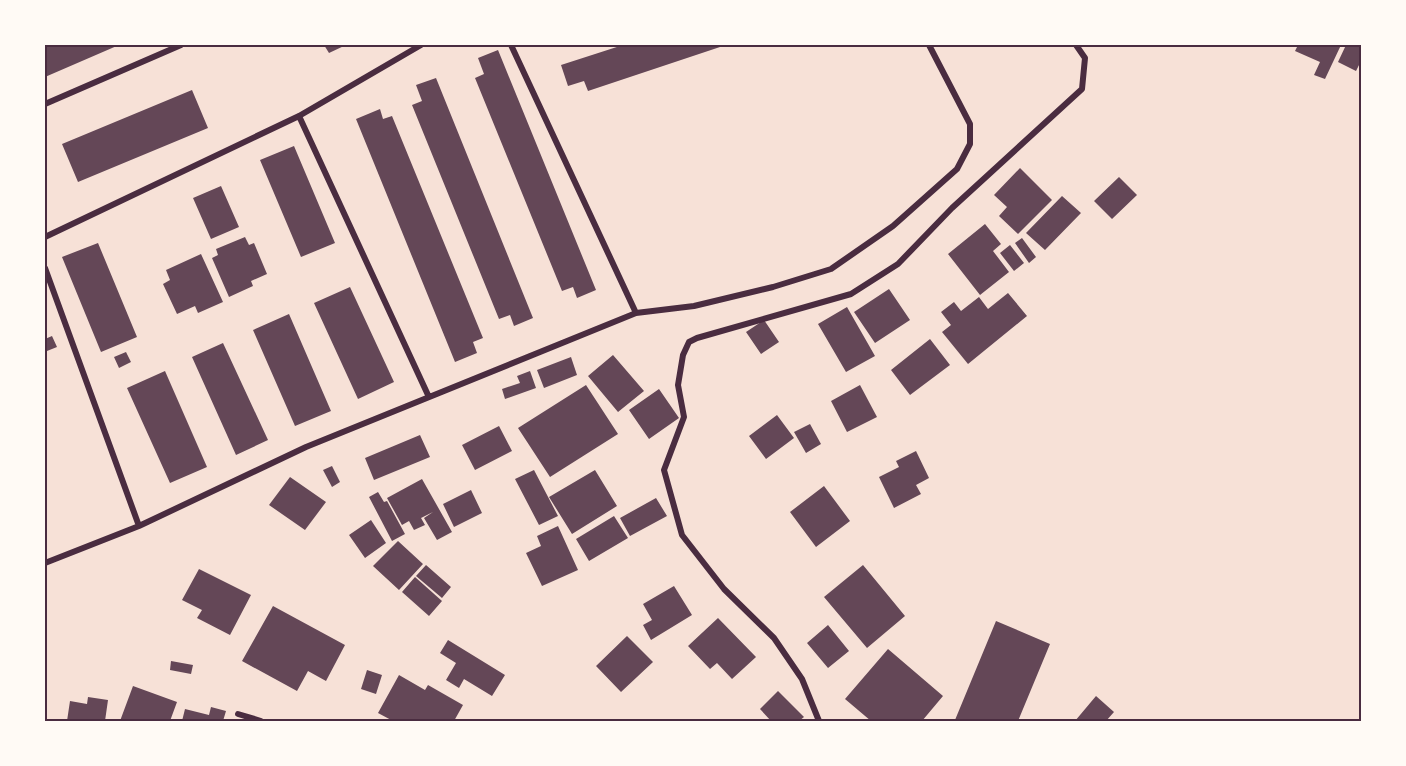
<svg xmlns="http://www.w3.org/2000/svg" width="1406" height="766" font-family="'Alegreya Sans',sans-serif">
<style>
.building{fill:#644757}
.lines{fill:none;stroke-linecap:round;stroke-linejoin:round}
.minor{stroke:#4a2c40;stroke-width:6}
.neatline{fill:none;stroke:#4a2c40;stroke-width:2}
</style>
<rect width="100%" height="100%" fill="#f7e1d7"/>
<!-- building -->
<path class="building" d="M45 45H119L45 77Z
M324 45H346L329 53Z
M623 45H726L588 91 584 81 568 86 561 65Z
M1298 45H1341L1325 79 1314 75 1320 62 1295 51Z
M1346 45H1361V61L1356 71 1338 62Z
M498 50 596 290 577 298 573 287 562 291 475 78 484 74 478 58Z
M436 78 533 318 514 326 510 315 499 319 412 105 422 101 416 85Z
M192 90 208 128 78 182 62 144Z
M380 109 383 119 392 116 483 338 473 342 477 353 455 362 356 119Z
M294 146 335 243 301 257 260 160Z
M1020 168 1052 200 1018 234 999 216 1007 207 994 195Z
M1119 177 1137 195 1112 219 1094 201Z
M221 186 239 227 211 239 193 198Z
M1062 196 1081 213 1045 250 1026 233Z
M985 224 1001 244 993 251 1009 272 980 295 948 254Z
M245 237 249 245 254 243 267 274 251 281 253 286 229 297 212 258 218 255 216 249Z
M1022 238 1036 257 1029 263 1015 243Z
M98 243 137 337 101 352 62 257Z
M1010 245 1024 263 1014 271 1000 253Z
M201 254 223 302 198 313 195 306 177 314 163 284 170 280 166 270Z
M350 287 394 382 358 399 314 303Z
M889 289 910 320 875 343 854 312Z
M1008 293 1027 316 968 364 942 332 951 325 941 312 954 302 961 311 979 297 988 309Z
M847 307 875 356 846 372 818 324Z
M289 314 331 411 295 426 253 330Z
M764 320 779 342 761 354 746 332Z
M52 336 57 347 47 351 45 339Z
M930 339 950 365 910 395 891 370Z
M223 343 268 440 236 455 192 357Z
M126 352 131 362 119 368 114 357Z
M613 355 644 391 618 412 588 376Z
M571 357 577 375 544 388 537 370Z
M165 371 207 467 170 483 127 388Z
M530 371 536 388 505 399 502 389 520 383 517 376Z
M586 385 618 434 550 477 518 428Z
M860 385 877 417 847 432 831 401Z
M659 389 679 418 649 439 629 410Z
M777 415 794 438 766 459 749 436Z
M810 424 821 444 806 453 794 432Z
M499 426 512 451 475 470 462 445Z
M420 435 430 457 374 480 365 458Z
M916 451 929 478 916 485 921 494 894 508 879 477 899 467 896 461Z
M332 466 340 482 332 487 323 470Z
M534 470 558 516 539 525 515 479Z
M595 470 617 506 572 534 549 497Z
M290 477 326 502 305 530 269 505Z
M422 479 452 532 437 540 424 518 433 512 421 518 425 525 414 530 409 521 402 525 387 498Z
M824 486 850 521 816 547 790 512Z
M471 490 482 513 454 527 443 504Z
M378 492 384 502 387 501 405 534 392 541 369 497Z
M656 498 667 516 630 536 620 518Z
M614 516 628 538 589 561 576 539Z
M371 520 386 543 365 558 349 535Z
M558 526 578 570 542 586 526 553 541 546 537 536Z
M398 541 423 564 399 590 373 566Z
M426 565 451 587 442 598 416 576Z
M863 565 905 616 867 648 824 597Z
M199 569 251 595 230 635 197 618 202 610 182 600Z
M415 577 442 601 429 616 402 592Z
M674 586 692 615 651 640 643 625 652 620 643 604Z
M273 606 345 645 326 681 308 671 297 691 242 661Z
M718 618 756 657 732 679 717 663 710 669 688 646Z
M996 621 1050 644 1018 721H958L955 720Z
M828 625 849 651 828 668 807 643Z
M627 636 653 662 621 692 596 666Z
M448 640 505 675 492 696 464 679 459 688 446 680 456 663 440 653Z
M888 649 943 696 922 721H871L845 699Z
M171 661 193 665 191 674 170 670Z
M367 670 382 675 376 694 361 689Z
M399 675 425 690 428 685 463 705 454 721H393L378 713Z
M133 686 177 702 170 721H120Z
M778 691 804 717 799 721H771L760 709Z
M1096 696 1114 712 1106 721H1075Z
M88 697 108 700 105 721H67L70 701 87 704Z
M211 707 226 711 223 721H182L185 709 209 715Z"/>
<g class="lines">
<!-- minor -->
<path class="minor" d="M511 45 636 313
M45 104 181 45
M299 116 428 395
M45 237 299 116 421 45
M45 268 139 526
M45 563 139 526 306 447 636 313 694 306 773 287 831 269 893 226 957 169 970 144V124L929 45
M238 714 261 721
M819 721 802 679 774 638 724 589 682 535 664 470 684 417 678 385 683 355 689 342 697 338 851 294 898 264 952 208 1082 89 1085 58 1076 45"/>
</g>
<!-- border -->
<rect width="1406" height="766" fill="none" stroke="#fffaf5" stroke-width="93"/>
<rect x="46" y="46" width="1314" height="674" class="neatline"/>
</svg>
